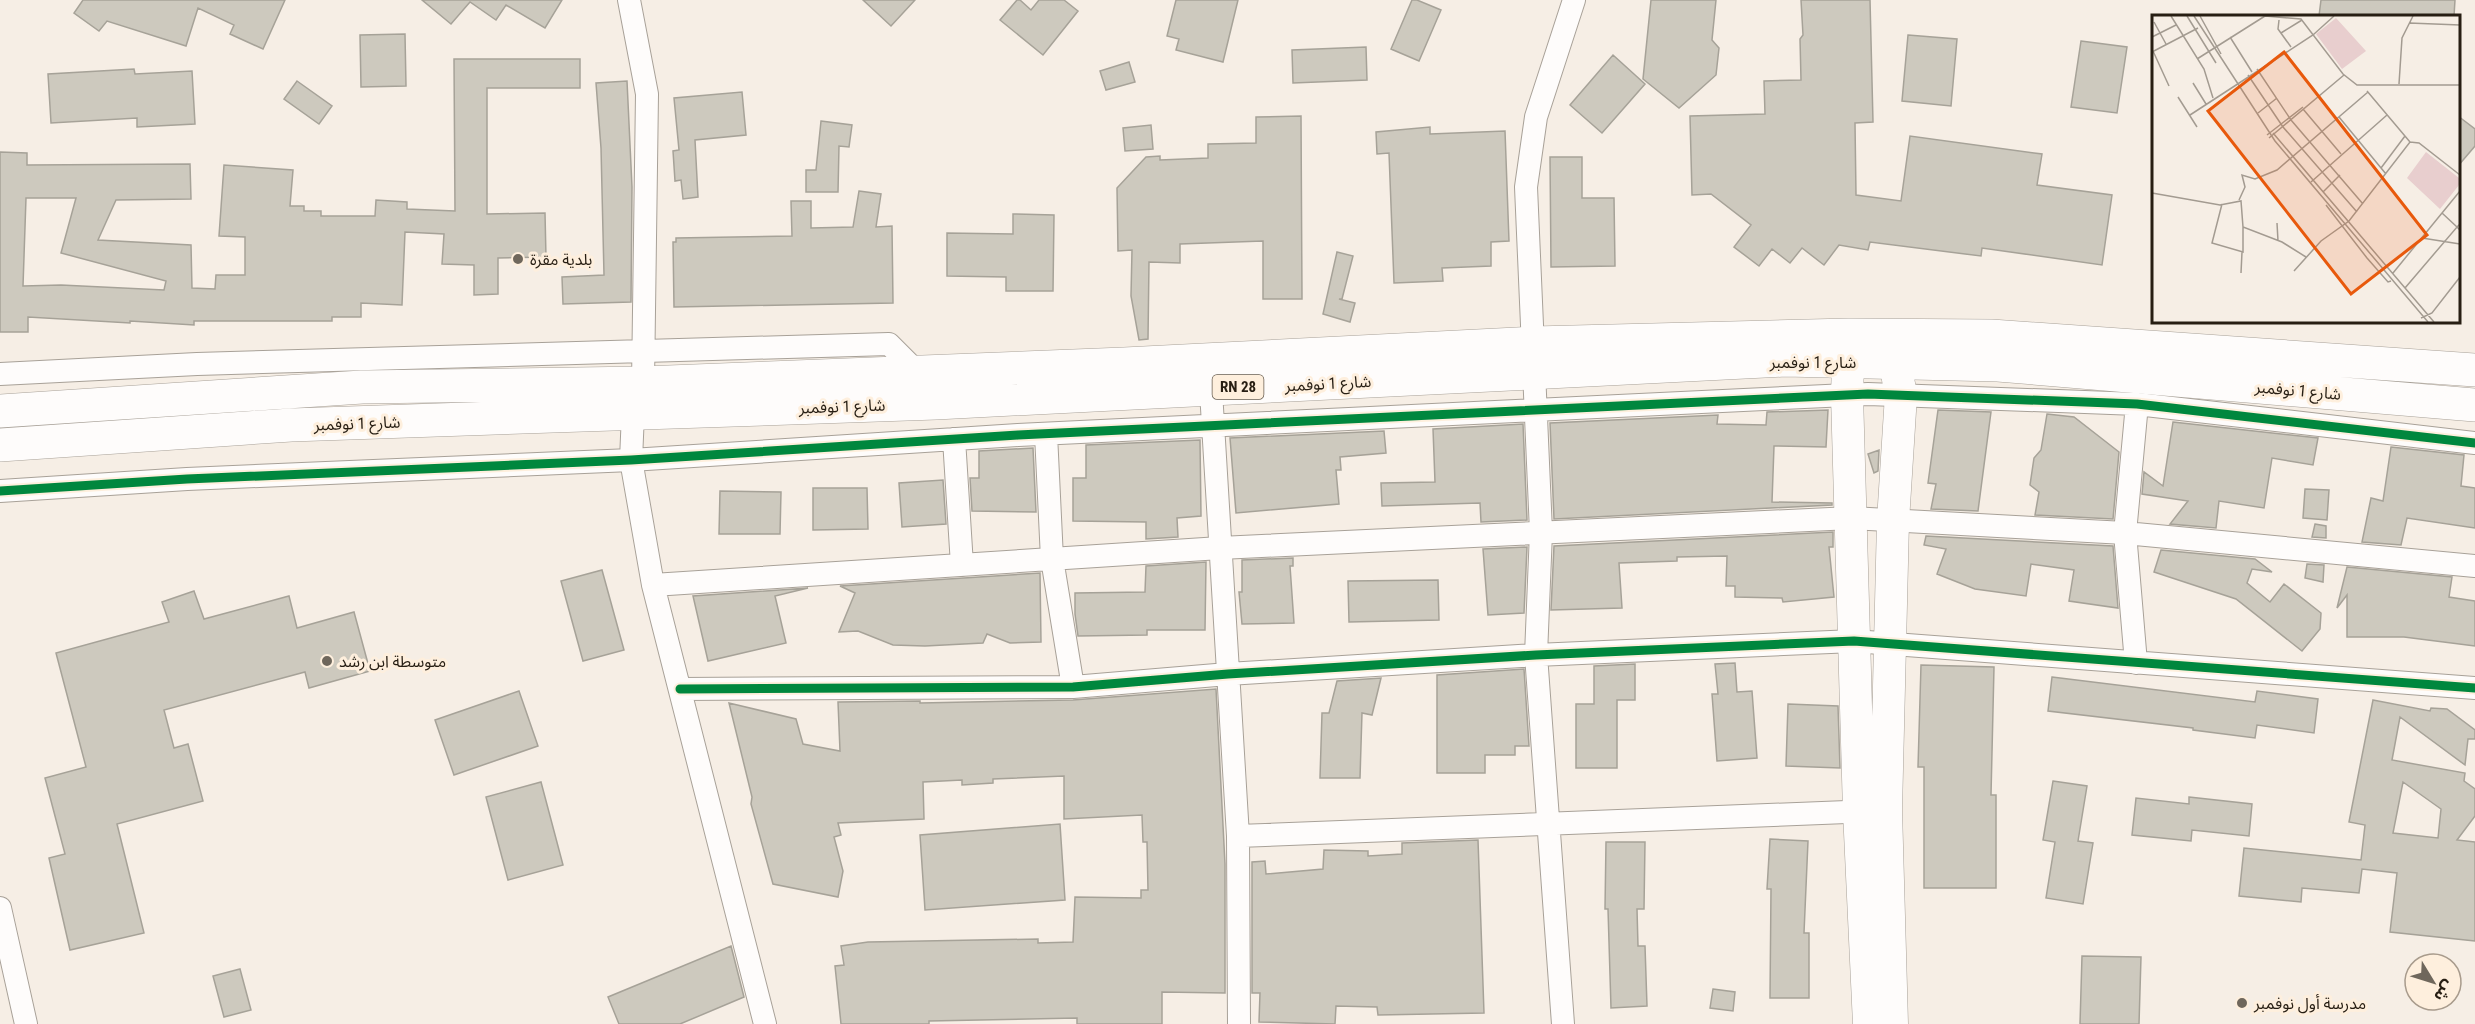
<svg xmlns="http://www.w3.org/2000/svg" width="2475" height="1024" font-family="'Roboto Condensed','Noto Sans Arabic',sans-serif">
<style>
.building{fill:#cdc9be;stroke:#a6a298;stroke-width:1.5;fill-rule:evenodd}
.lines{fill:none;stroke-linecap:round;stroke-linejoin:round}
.street-casing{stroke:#a8a198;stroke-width:24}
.secondary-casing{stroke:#a8a198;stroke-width:33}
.primary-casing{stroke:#a8a198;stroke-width:34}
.street{stroke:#fefcfb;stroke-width:22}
.secondary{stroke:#fefcfb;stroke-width:32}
.primary{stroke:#fefcfb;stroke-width:33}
.cycleway-casing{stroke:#feefdd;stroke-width:13}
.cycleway{stroke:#00873e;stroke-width:9}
.poi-dot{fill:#6f675c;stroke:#feefdd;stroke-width:2}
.labels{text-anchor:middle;stroke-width:6;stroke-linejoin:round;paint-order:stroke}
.shield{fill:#feefdd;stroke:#685d50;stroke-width:1.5}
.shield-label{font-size:15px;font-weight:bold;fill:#271e13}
.poi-label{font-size:16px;fill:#271e13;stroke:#feefdd;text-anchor:start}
.street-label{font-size:16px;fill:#271e13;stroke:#feefdd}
.inset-road{fill:none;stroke:#a39b91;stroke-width:1.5}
.view{fill:#e8590c;fill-opacity:0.15;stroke:#e8590c;stroke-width:3}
.inset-edge{fill:none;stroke:#271e13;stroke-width:3}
</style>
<rect width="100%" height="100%" fill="#f6eee5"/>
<!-- building -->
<path class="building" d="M83 0H285L263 49 230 34 234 25 198 8 186 46 107 21 99 31 74 13Z
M422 0H562L545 28 506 5 496 20 470 2 451 24Z
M863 0H915L891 26Z
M1017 0H1020L1031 10 1039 0H1064L1078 11 1043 55 1000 20Z
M1176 0H1238L1223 62 1176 50 1179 39 1167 36Z
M1412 0H1417L1441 10 1419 61 1391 49Z
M1651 0H1716L1712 40 1719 48 1716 75 1679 108 1643 79Z
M1801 0H1870L1873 122 1855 123 1856 195 1901 201 1910 136 2042 154 2037 185 2112 195 2102 265 1982 248 1981 256 1870 242 1868 250 1839 245 1824 265 1802 248 1790 263 1772 249 1759 266 1734 247 1751 225 1711 194 1692 195 1690 116 1765 114 1764 81 1801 80 1800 39 1803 35Z
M2321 0H2455L2454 16H2319Z
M405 34 406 86 361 87 360 35Z
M1908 35 1957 39 1951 106 1902 101Z
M2081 41 2127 47 2117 113 2071 107Z
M1366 47 1367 80 1293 83 1292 50Z
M1613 55 1645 84 1602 133 1570 105Z
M454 59H580V88H487V214L545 213 546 257 498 258V294L474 295V265L442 264 444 234 405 232 402 305 361 303V317H332V321H194V325L130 321V323L28 317V332H0V152L27 153V165L190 164 191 199 116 200 98 240 191 245 192 288 215 289 216 275H245V237L219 236 224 165 293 170 290 206H304V211H321V216H375L376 200 407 202V209L455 211ZM26 198H76L61 253 166 281 164 290 61 285 23 286Z
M1129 62 1135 82 1106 90 1100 71Z
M134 69 135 74 192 71 195 124 137 127V118L51 123 48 74Z
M297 81 332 106 319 124 284 99Z
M627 81 632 187 631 302 563 304 562 277 604 275 601 148 596 83Z
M742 92 746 135 695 140 698 197 683 199 681 180 675 181 673 151 679 150 674 98Z
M1301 116 1302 299H1263V241L1180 244V263L1149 262 1148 339 1139 340 1131 296 1132 250 1118 251 1117 188 1146 157 1160 156V160L1208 158V144L1256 143V117Z
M2458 116 2475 129V146L2458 166Z
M821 121 852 125 849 147 839 146 838 192H806V170H816Z
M1151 125 1153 149 1125 151 1123 128Z
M1430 127V134L1505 131 1509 241 1491 242V266L1442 268 1443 281 1394 283 1389 153 1377 154 1376 132Z
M1550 157H1582V198H1614L1615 266 1551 267Z
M859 191 881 194 876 227 892 226 893 303 674 307 673 242H676V238L792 236 791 201H811V228L853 227Z
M1013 214 1054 215 1053 291H1006V277L947 276V233L1013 234Z
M1337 252 1353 256 1342 299H1339L1355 303 1350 322 1323 314Z
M1828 410 1826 447 1774 446 1772 502 1832 503V505L1554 519 1550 423 1718 415 1717 424 1766 425 1767 412Z
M1938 410 1991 412 1978 511 1931 509 1936 484 1928 483Z
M2047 414 2074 417 2119 452 2113 519 2035 515 2039 492 2030 485 2034 458 2041 450Z
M2173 422 2318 438 2313 465 2272 458 2264 508 2219 501 2216 528 2170 524 2188 501 2142 494 2144 472 2163 486Z
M1523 424 1527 520 1481 522 1480 503 1382 506 1381 483 1435 482 1433 429Z
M1384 431 1386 453 1340 457 1341 470H1336L1339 504 1236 513 1230 438Z
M1200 440 1201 516 1177 518 1178 537 1146 539V522L1073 521V478H1086V445Z
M2391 447 2464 455 2461 486 2475 488V528L2407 518 2401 545 2362 542 2371 498 2383 501Z
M1033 448 1036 512 972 511 970 478H979V451Z
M1879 450 1878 471 1874 473 1868 454Z
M943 480 946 524 902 527 899 483Z
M813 488H867L868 529 813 530Z
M2305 489 2329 490 2327 520 2303 518Z
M720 491 781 492 780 534H719Z
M2315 524 2326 526V538L2312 537Z
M1833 532V547H1829L1834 597 1783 602 1782 598 1735 597V586H1726L1727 556 1677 557V561L1619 563 1622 608 1551 610 1554 546Z
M1926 536 2113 546 2118 608 2069 601 2074 570 2031 564 2026 596 1975 589 1937 574 1946 549 1924 545Z
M1527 547 1524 613 1488 615 1483 549Z
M2161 550 2255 559 2272 572 2252 569 2247 583 2270 602 2284 584 2321 613 2320 629 2302 651 2236 599 2154 572Z
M1293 558V566H1290L1294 623 1242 624 1239 592H1242V560Z
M1206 562 1205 630H1147V635L1078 636 1075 614V593L1145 592 1146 566Z
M2307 564 2324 565 2323 582 2305 578Z
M2347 567 2452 577 2449 597 2475 601V646L2404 637H2347V595L2337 608Z
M602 570 624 650 583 661 561 581Z
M1040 573 1041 642 1010 643 987 634 983 643 925 646 893 645 858 631 839 632 855 593 840 586Z
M1438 580 1439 620 1349 622 1348 581Z
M808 588 775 596 786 643 708 661 693 596Z
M194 591 204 619 289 596 297 628 354 612 370 671 309 688 305 672 164 710 174 748 188 744 203 801 117 824 144 933 70 950 49 858 65 854 45 778 86 767 56 653 169 622 162 602Z
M1735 663 1737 692 1752 691 1757 758 1717 761 1712 694H1718L1715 664Z
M1635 664V700H1617V768H1576V704H1594V666Z
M1921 665 1994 667 1991 795H1996V888H1924V767H1918Z
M1524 669 1529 746H1515V755H1485V773H1437V675Z
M2052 677 2255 702 2257 691 2318 699 2314 733 2257 725 2255 738 2193 730V728L2048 711Z
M1381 678 1372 715 1362 713 1360 778H1320L1322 713H1329L1337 681Z
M1216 689 1225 864V993L1162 992V1024H1077V1018L929 1021V1024H841L835 966 844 965 841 946 868 942 1038 939V943L1073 942 1075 897 1141 898V890H1148L1147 842H1143L1142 815 1064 819V776L993 779V783L962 785V780L923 782 924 819 838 823 841 835 834 837 843 871 838 897 773 884 751 804 752 797 729 703 796 719 803 744 840 751 838 702 920 701V703L1073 700Z
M519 691 538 746 454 775 435 720Z
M2373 700 2430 711 2431 708 2447 709 2475 730V739H2468L2465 765 2400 717 2392 760 2465 773 2464 781 2475 789V816L2457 840 2475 842V941L2390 932 2397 873 2362 869 2359 893 2302 888 2301 902 2239 896 2244 848 2361 860 2365 825 2349 822ZM2403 782 2441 809 2438 838 2393 833Z
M1788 704 1838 706 1840 768 1786 766Z
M2053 781 2087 786 2078 841 2093 843 2083 904 2046 898 2055 842 2043 840Z
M541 782 563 865 508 880 486 797Z
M2189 797 2252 804 2249 836 2192 830 2191 841 2132 835 2136 798 2189 804Z
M1060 824 1065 900 925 910 920 835Z
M1770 839 1808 841 1804 933H1809V998H1770L1771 889H1767Z
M1478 840 1484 1013 1378 1015 1377 1007 1336 1006 1335 1024 1259 1022 1260 993H1252V862L1265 861 1266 874 1323 869 1324 850 1368 851V856L1402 854V843Z
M1606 842H1645L1644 909H1637L1638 946H1645L1647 1006 1611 1008 1608 909H1605Z
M731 946 744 997 680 1024H619L608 997Z
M2082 956 2141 957 2139 1024H2080Z
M240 969 251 1010 224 1017 213 976Z
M1713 989 1735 992 1733 1011 1710 1008Z"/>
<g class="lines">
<!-- street casing -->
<g class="street-casing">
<path id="street" d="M629 0 647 94 643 383 633 413 631 460 653 585 765 1024
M0 374 197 364 889 344 917 372
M1210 375 1238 836 1239 1024
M1046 434 1052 559 1073 687
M954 439 962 565
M0 491 187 479 631 460 1018 435 1868 394 2137 404 2475 443
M653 585 1220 548 1851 518 2125 533 2475 566
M2136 663 2125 533 2137 404
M680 689 1073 687 1228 674 1536 655 1854 641 2475 688
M1238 836 1872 811
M0 908 26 1024
M1563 1024 1536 655 1541 532 1526 187 1536 117 1574 0"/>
</g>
<!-- secondary casing -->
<g class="secondary-casing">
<path id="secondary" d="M1849 336 1847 395 1859 811 1869 1024
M1892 1024 1886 810 1893 521 1901 395 1895 363 1894 336"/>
</g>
<!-- primary casing -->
<g class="primary-casing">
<path id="primary" d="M0 411 362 387 643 383 1124 364 1534 343 1849 335 1991 336 2475 370
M0 445 291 425 936 403 1785 360 1998 365 2475 405"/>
</g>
<!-- street -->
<use href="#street" class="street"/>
<!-- secondary -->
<use href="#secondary" class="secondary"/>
<!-- primary -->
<use href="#primary" class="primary"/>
<!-- cycleway casing -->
<g class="cycleway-casing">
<path id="cycleway" d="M0 491 187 479 631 460 1018 435 1868 394 2137 404 2475 443
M680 689 1073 687 1228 674 1536 655 1854 641 2475 688"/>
</g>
<!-- cycleway -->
<use href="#cycleway" class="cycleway"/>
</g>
<!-- markers -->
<g class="poi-dot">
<circle cx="518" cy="259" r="6"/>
<circle cx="327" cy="661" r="6"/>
<circle cx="2242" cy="1003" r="6"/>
</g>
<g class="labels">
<!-- shield labels -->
<rect class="shield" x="1212.5" y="375" width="51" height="24" rx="4.5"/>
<g class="shield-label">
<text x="1238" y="392">RN 28</text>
</g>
<!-- poi labels -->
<g class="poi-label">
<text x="530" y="265">بلدية مقرة</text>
<text x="339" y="667">متوسطة ابن رشد</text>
<text x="2254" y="1009">مدرسة أول نوفمبر</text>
</g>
<!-- street labels -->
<g class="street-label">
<text x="1813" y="368">شارع 1 نوفمبر</text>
<text transform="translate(1328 383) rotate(-3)" y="6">شارع 1 نوفمبر</text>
<text transform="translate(2298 390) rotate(5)" y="6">شارع 1 نوفمبر</text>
<text transform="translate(842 406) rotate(-2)" y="6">شارع 1 نوفمبر</text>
<text transform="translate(357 423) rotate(-2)" y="6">شارع 1 نوفمبر</text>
</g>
</g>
<!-- overview -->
<g transform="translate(2152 15)">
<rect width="308" height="308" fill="#f6eee5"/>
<path d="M184 3 214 36 190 54 164 19ZM274 137 307 163V170L288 194 255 163Z" fill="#e8cece"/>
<path class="inset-road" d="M19 1 52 54 61 83M35 1 64 48M42 1 123 126 276 307M48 1 69 39M113 1 149 4 191 59 205 70H308M127 5 126 14 139 32M2 7 14 29M257 8 308 10M129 18 150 5M0 22 24 10M78 22 100 57M1 36 17 71M0 37 46 13M45 44 113 1M105 54 139 105 211 189M96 60 131 112 205 197M41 68 54 89M247 69 250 23 261 1M215 76 258 127M26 82 45 112M151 94 189 139M106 98 125 83M38 100 161 20 182 1M187 102 234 159M121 118 282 307M115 120 151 92M117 123 192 60M229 153 253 121M159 167 235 100M171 177 188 160M0 178 68 190 89 186 91 212 130 227 154 242M87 185 93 172 90 160 103 164 125 155 216 77M70 189 60 228 91 237V212M174 190 215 243 236 267 239 266M290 198 305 212 308 209M125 208 126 226M270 223 308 229M142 256 169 226 197 206 258 127 267 128 308 160M89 258 90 237M241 258 308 176M253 273 305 212 308 215M269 303 280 298 308 262"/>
<path class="view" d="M132 37 275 220 199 279 56 96Z"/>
<rect width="308" height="308" class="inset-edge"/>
</g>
<!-- north arrow -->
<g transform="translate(2433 982) rotate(128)"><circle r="28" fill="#feefdd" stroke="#a89b8c" stroke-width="1.5"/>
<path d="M0-4.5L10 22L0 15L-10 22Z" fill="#6f675c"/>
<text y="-9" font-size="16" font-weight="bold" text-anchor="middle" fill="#271e13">ش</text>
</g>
</svg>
